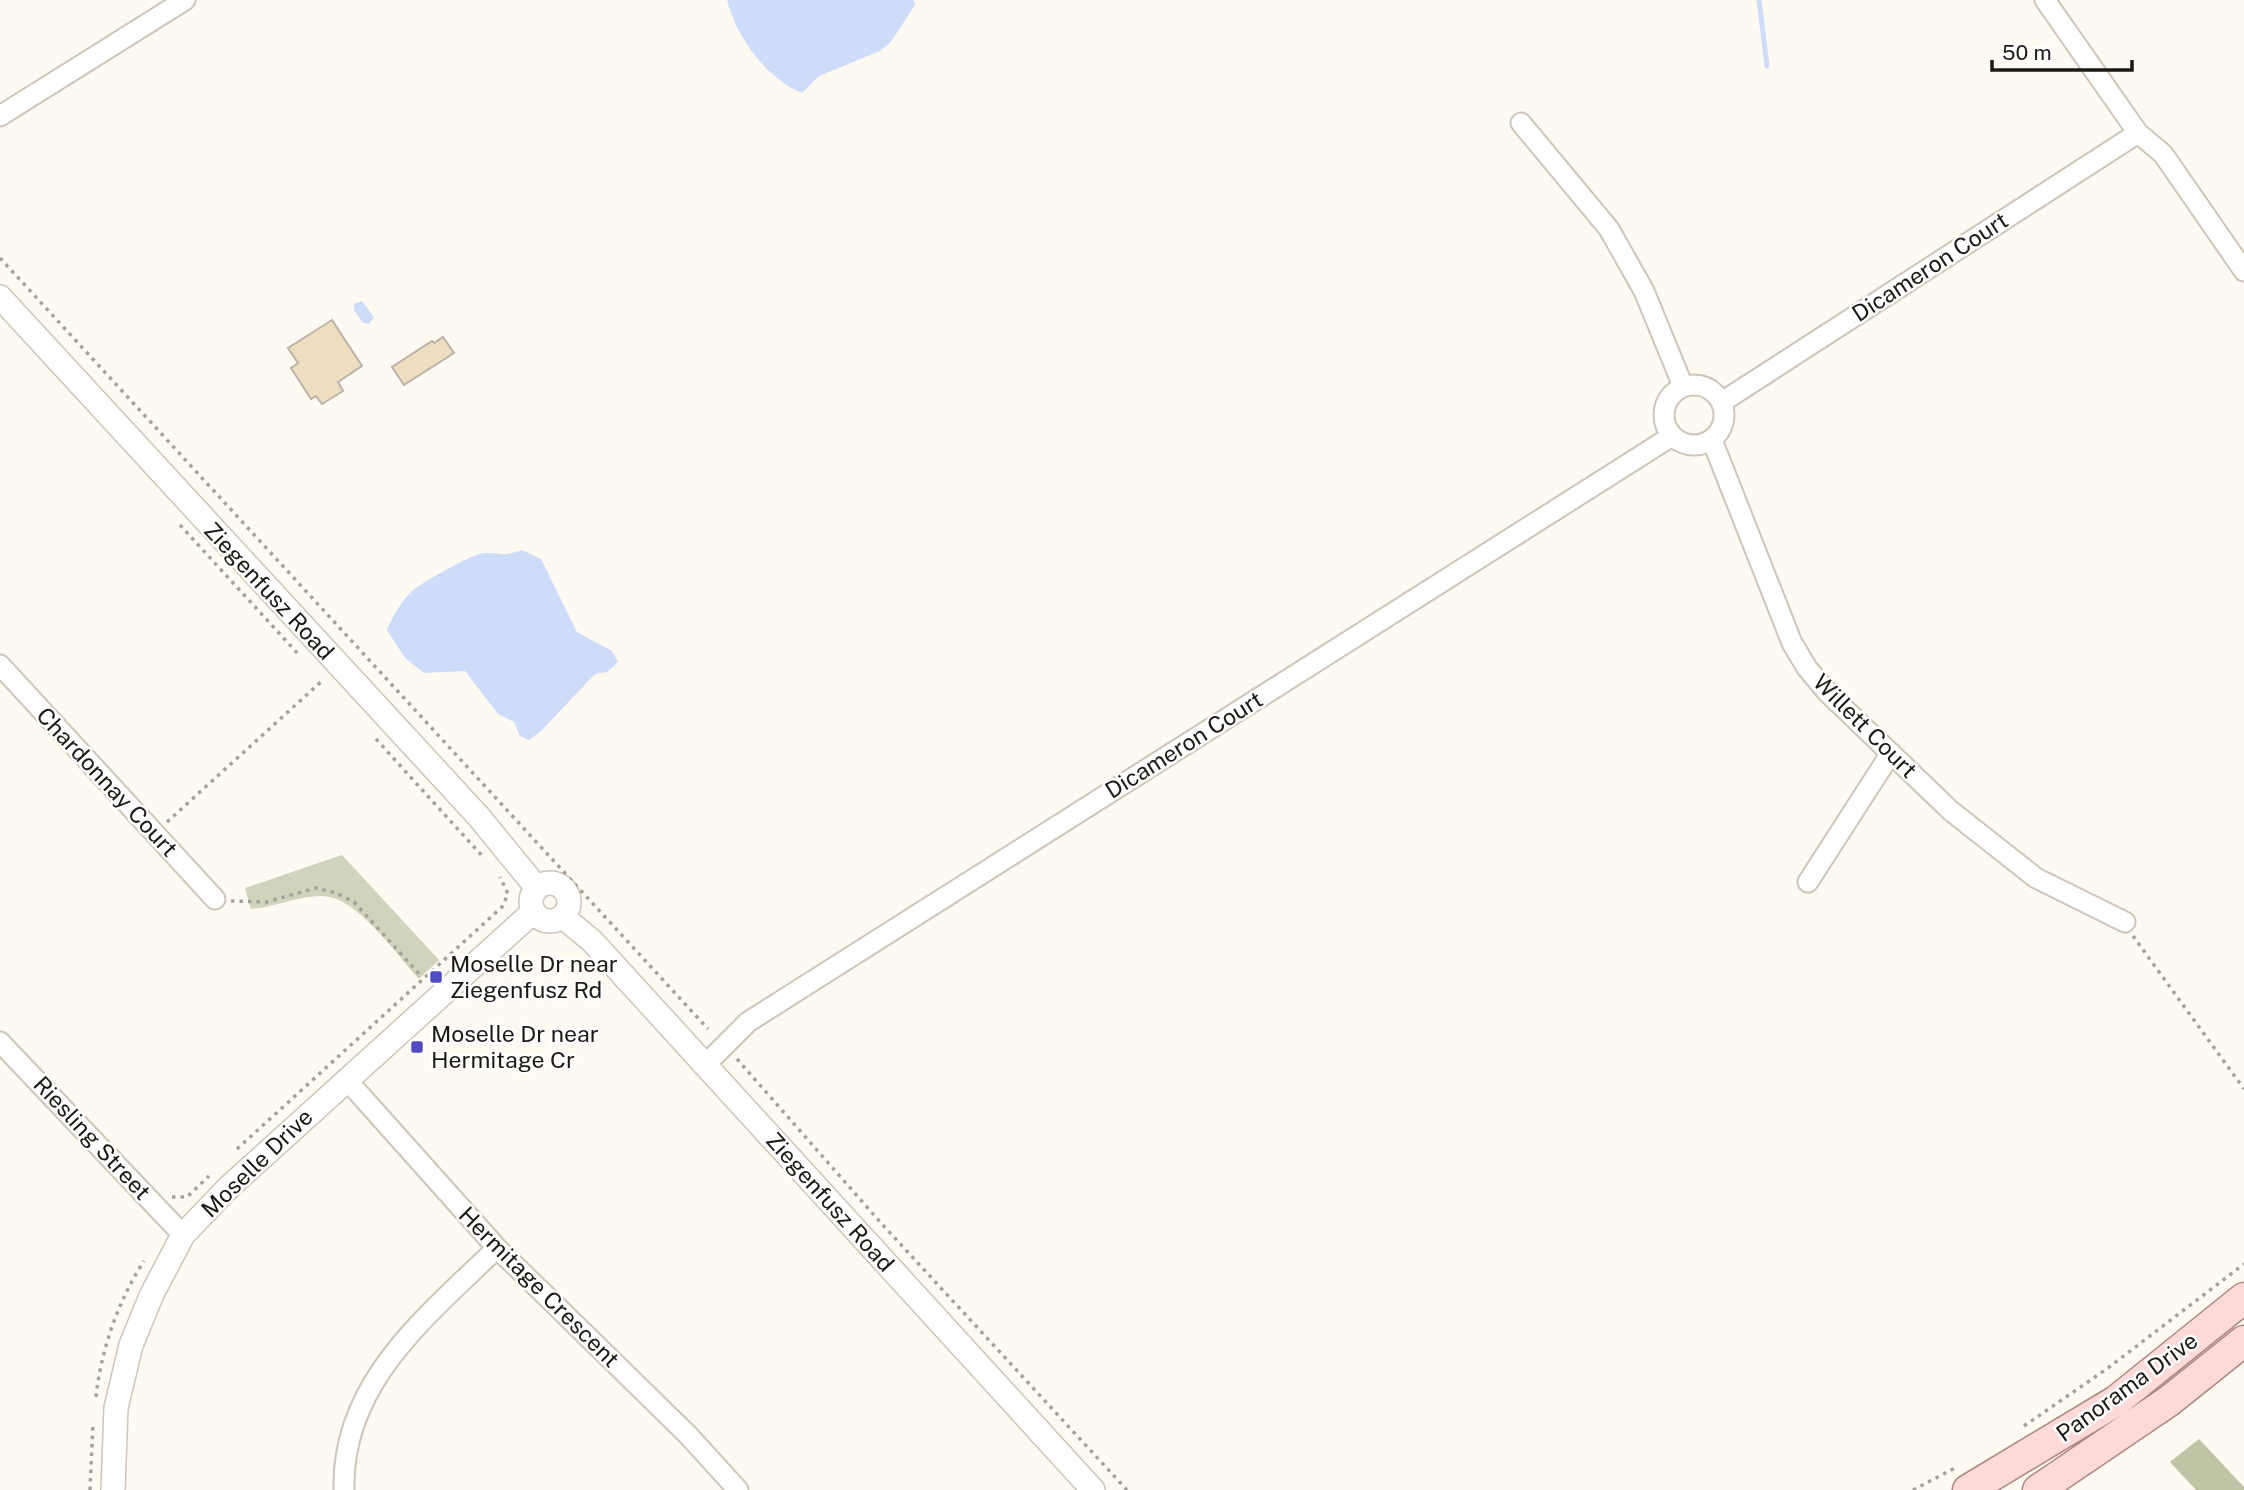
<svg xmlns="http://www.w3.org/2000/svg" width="2244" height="1490" font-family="'Public Sans',sans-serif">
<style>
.green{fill:#d0d4ba}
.forest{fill:#bfc4a4}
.water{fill:#cddcf9}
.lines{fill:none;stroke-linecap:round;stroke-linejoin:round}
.stream{stroke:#cddcf9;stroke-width:5}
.building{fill:#eeddbf;stroke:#bab3a7;stroke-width:2}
.minor-casing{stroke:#cdc6b9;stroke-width:23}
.tertiary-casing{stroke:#cdc6b9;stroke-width:26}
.primary-casing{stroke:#ae8682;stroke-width:33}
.path{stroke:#a6a29b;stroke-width:3.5;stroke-dasharray:3.5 5;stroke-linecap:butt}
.minor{stroke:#fff;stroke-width:19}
.tertiary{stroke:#fff;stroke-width:23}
.primary{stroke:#fdd9d8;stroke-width:30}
.poi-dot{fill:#504cc3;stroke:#fff;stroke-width:2.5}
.labels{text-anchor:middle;stroke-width:5;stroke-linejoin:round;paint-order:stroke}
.street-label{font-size:23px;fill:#1c1914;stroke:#fff}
.poi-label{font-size:23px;fill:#1c1914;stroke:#fff;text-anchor:start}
</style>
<rect width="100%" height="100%" fill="#fef9f1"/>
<!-- green -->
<path class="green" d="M342 855 439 960 419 979C396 954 356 895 321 896 300 896 274 907 251 909L245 888Z"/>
<!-- forest -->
<path class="forest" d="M2199 1439 2244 1487V1490H2196L2170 1462Z"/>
<!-- water -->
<path class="water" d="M727 0H914L915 5 890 43 880 51 819 76 802 93C766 78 737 38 727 0Z
M362 301 374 317 369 324 363 323 354 310V304Z
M522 550 541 559 577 632 612 651 618 662 607 672 595 674 542 730 529 740 520 736 514 722 498 714 465 671 424 673 405 658 387 630C393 616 400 603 411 592 421 583 473 553 485 553 504 553 501 557 522 550Z"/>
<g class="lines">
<!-- stream -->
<path class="stream" d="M1759 0 1767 66"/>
</g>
<!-- building -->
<path class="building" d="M332 320 362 366 338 382 343 391 322 404 316 396 311 399 291 368 298 363 288 348Z
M443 337 454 353 404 385 392 367 432 341 434 343Z"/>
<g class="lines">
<!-- minor casing -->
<g class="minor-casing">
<path id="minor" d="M2045 0 2138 133 2163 154 2244 271
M0 116 185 0
M1521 123 1609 229 1644 291 1683 386
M1664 415a30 30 0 1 1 60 0a30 30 0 1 1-60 0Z
M1722 402 2138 133
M1712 440 1792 643 1807 668 1828 693 1951 811 2036 878 2125 922
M0 665 215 899
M1808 882 1891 753
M0 1042 183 1235
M705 1065 748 1022 1672 436
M346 1079 497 1248 688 1435 738 1490
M344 1490C341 1383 427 1316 497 1248"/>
</g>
<!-- tertiary casing -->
<g class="tertiary-casing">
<path id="tertiary" d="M0 297 479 817 537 888
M531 902a19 19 0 1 1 38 0a19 19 0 1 1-38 0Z
M563 917 592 941 1093 1490
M113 1490 116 1408 131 1345 152 1294 183 1235 228 1188 533 912"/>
</g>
<!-- primary casing -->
<g class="primary-casing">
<path id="primary" d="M1968 1490 2116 1401 2244 1298
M2038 1490 2169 1401 2244 1341"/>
</g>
<!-- path -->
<path class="path" d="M0 258 708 1029
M180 525 300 656
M376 739 484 858
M167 822 323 680
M231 901 266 902 316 888 336 893 354 902 422 977
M2133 936 2244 1089
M737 1059 881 1223 1127 1490
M237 1149 502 907 508 894 500 877
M172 1197H187L209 1176
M96 1397C101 1350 118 1301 144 1261
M2024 1426 2108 1368 2244 1264
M90 1490 93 1422
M1913 1490 1957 1467"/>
<!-- minor -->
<use href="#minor" class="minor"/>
<!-- tertiary -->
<use href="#tertiary" class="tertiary"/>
<!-- primary -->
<use href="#primary" class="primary"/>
</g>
<!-- markers -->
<g class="poi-dot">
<rect x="429" y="970" width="14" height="14" rx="3.5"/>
<rect x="410" y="1040" width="14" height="14" rx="3.5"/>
</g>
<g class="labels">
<!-- street labels -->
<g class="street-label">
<text transform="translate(1930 267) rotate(-33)" y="8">Dicameron Court</text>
<text transform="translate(269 591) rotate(47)" y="8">Ziegenfusz Road</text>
<text transform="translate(1865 726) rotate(45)" y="8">Willett Court</text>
<text transform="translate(1184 745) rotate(-32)" y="8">Dicameron Court</text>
<text transform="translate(107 782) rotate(47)" y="8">Chardonnay Court</text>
<text transform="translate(92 1138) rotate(47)" y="8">Riesling Street</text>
<text transform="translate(257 1163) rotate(-44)" y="8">Moselle Drive</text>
<text transform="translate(830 1202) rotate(48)" y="8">Ziegenfusz Road</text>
<text transform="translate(539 1287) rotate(45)" y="8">Hermitage Crescent</text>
<text transform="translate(2127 1387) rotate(-36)" y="8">Panorama Drive</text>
</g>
<!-- poi labels -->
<g class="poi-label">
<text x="450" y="972">Moselle Dr near<tspan x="450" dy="26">Ziegenfusz Rd</tspan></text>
<text x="431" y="1042">Moselle Dr near<tspan x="431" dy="26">Hermitage Cr</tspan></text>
</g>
</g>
<!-- scale -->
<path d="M1992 60v10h140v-10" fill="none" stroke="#1c1914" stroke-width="3.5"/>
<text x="2002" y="60" font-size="21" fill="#1c1914" stroke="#ffffff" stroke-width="5" paint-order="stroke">50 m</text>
</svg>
